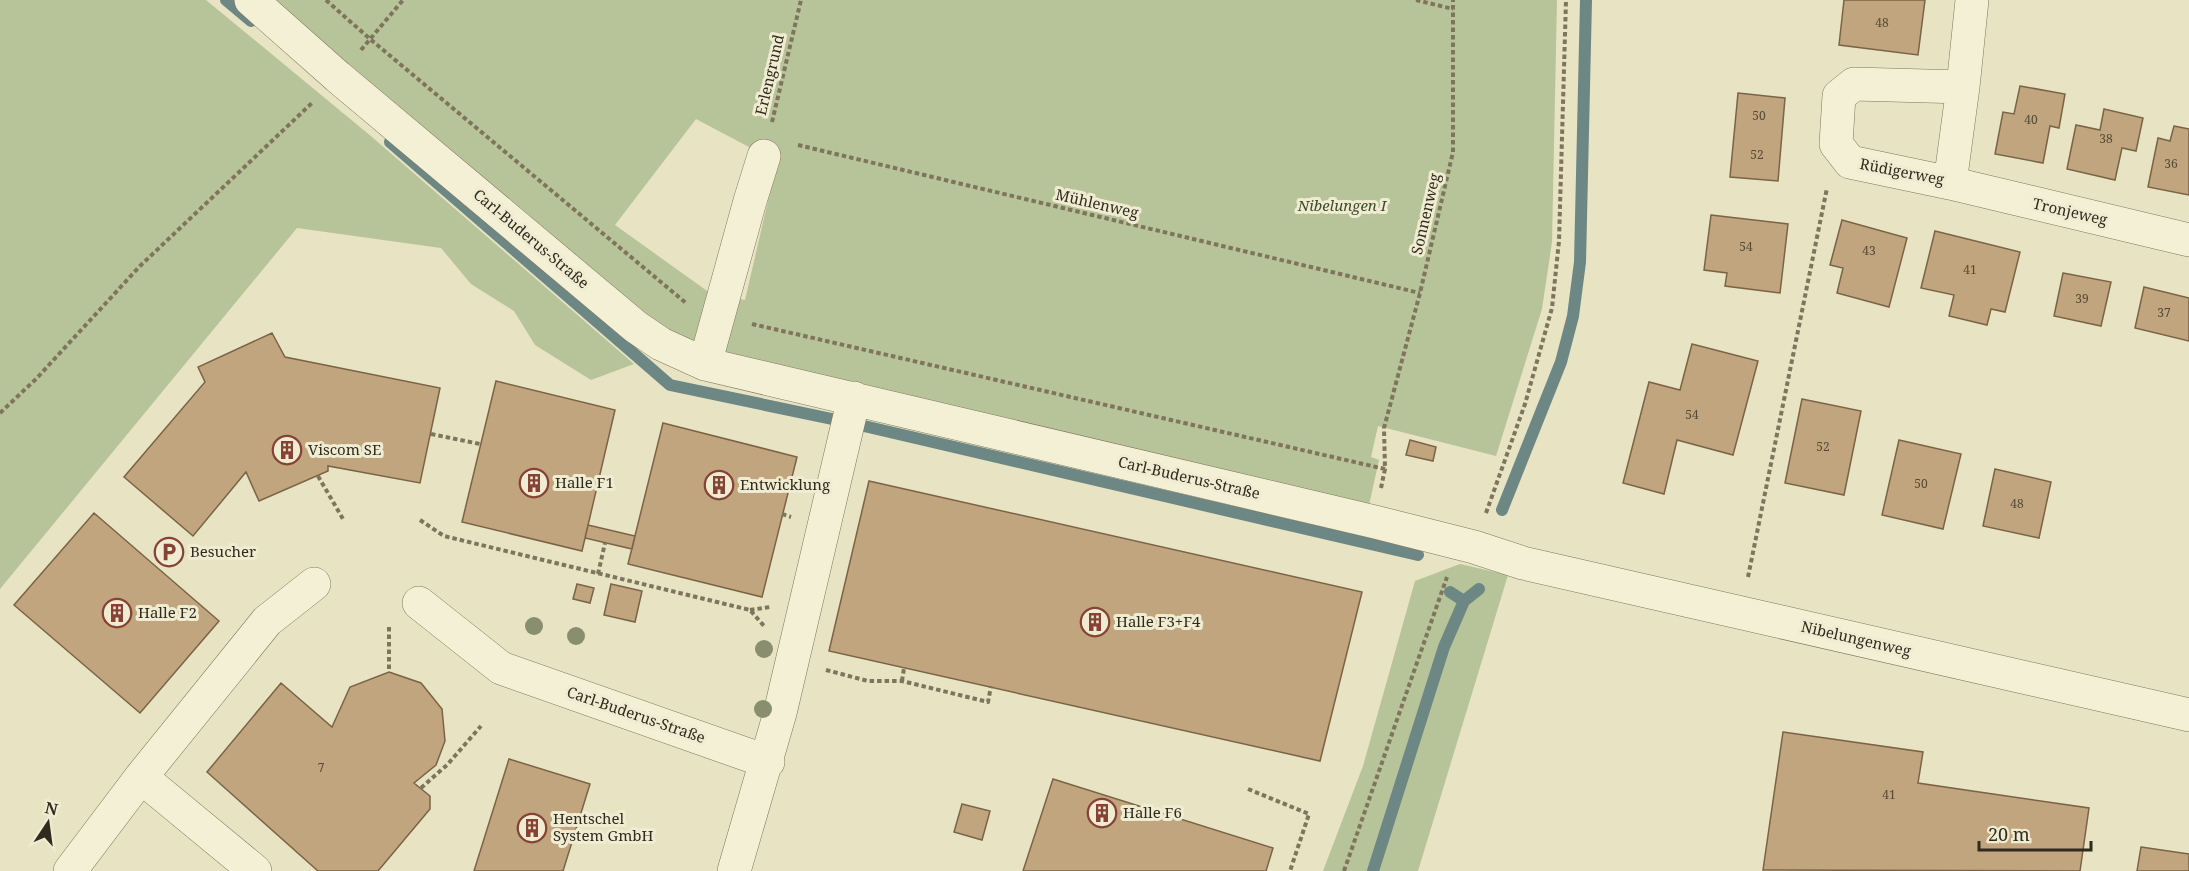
<svg xmlns="http://www.w3.org/2000/svg" width="2189" height="871" font-family="'Noto Serif',serif">
<style>
.green{fill:#b7c499;fill-rule:evenodd}
.lines{fill:none;stroke-linecap:round;stroke-linejoin:round}
.stream{stroke:#6d8785;stroke-width:12}
.building{fill:#c0a57e;stroke:#7b6445;stroke-width:1.5}
.minor-casing{stroke:#7f755c;stroke-width:34}
.path{stroke:#7f755c;stroke-width:4;stroke-dasharray:4.5 3;stroke-linecap:butt}
.minor{stroke:#f3f0d5;stroke-width:33}
.tree{fill:#898f6e}
.labels{text-anchor:middle;stroke-width:6;stroke-linejoin:round;paint-order:stroke}
.number-label{font-size:12px;fill:#554a36}
.street-label{font-size:15px;fill:#312b1e;stroke:#f0ecd2}
.park-label{font-size:15px;font-style:italic;fill:#3c4b28;stroke:#f0ecd2}
.poi-label{font-size:15px;fill:#312b1e;stroke:#f0ecd2;text-anchor:start}
</style>
<rect width="100%" height="100%" fill="#e7e3c3"/>
<!-- green -->
<path class="green" d="M0 0H206L372 137 634 364 591 380 535 345 514 311 471 284 441 248 297 228 0 589Z
M259 0H1557L1552 242 1542 309 1496 456 1378 426 1371 457 1379 460 1366 519 664 346ZM696 119 777 162 745 300 710 293 615 225Z
M1460 564 1508 575 1418 871H1323L1363 766 1415 581Z"/>
<g class="lines">
<!-- stream -->
<path class="stream" d="M226 0 251 21
M390 142 670 385 832 419
M864 426 1418 555
M1502 510 1561 362 1573 316 1580 262 1586 0
M1450 592 1464 601
M1373 871 1444 647 1464 601 1479 589"/>
</g>
<!-- building -->
<path class="building" d="M1844 0H1925L1918 55 1839 45Z
M2020 86 2065 94 2059 128 2050 126 2043 163 1995 154 2003 112 2014 114Z
M1738 93 1785 98 1778 181 1730 177Z
M2104 109 2143 118 2136 151 2122 148 2115 180 2067 169 2076 125 2100 130Z
M2174 126 2189 129V195L2148 187 2158 138 2170 141Z
M1711 215 1788 224 1780 293 1725 286 1727 273 1704 270Z
M1842 220 1907 238 1889 307 1837 293 1843 268 1830 265Z
M1935 231 2020 252 2005 312 1991 309 1987 325 1949 316 1954 295 1921 288Z
M2063 273 2111 282 2101 326 2054 316Z
M2144 287 2189 298V341L2135 328Z
M272 333 285 357 440 388 420 483 328 466V471L259 501 246 472 193 536 124 477 205 382 198 367Z
M1692 344 1758 361 1733 455 1677 440 1664 494 1623 483 1649 382 1680 390Z
M496 381 615 410 582 551 462 522Z
M1802 399 1861 411 1844 495 1785 483Z
M663 423 797 457 762 597 628 564Z
M1410 440 1436 447 1433 461 1406 455Z
M1899 440 1961 454 1943 529 1882 515Z
M1995 469 2051 482 2039 538 1983 526Z
M869 481 1362 592 1320 761 829 651Z
M94 513 219 621 140 713 14 605Z
M588 525 635 536 632 549 585 538Z
M577 584 594 588 590 603 573 599Z
M611 584 642 591 635 622 604 615Z
M389 672 421 683 442 709 445 741 436 765 414 783 430 796V809L378 871H318L207 772 281 683 332 727 350 687Z
M1783 732 1923 752 1918 783 2089 808 2080 871 1763 870Z
M509 759 590 784 563 871H474Z
M1053 779 1273 848 1266 871H1023Z
M962 804 990 811 982 840 954 832Z
M2141 847 2189 854V871H2137Z"/>
<g class="lines">
<!-- minor casing -->
<g class="minor-casing">
<path id="minor" d="M251 0 338 77 636 327 661 344 705 364 1375 522 1474 547 1523 563 2189 715
M1963 87 1854 84 1839 96 1836 144 1850 162 1950 183 1963 87 1972 0
M1950 183 2189 240
M705 364 750 201 764 156
M419 603 501 668 768 762
M141 777 255 871
M70 871 141 777 267 621 314 584
M734 871 780 713 854 398"/>
</g>
<!-- path -->
<path class="path" d="M326 0 370 39 686 303
M1416 0 1453 9
M361 50 403 0
M772 122 801 0
M798 145 1420 293
M752 324 1385 469
M0 413 36 379 140 266 313 102
M431 434 480 444
M318 476 343 519
M1381 488 1385 469 1384 428 1420 293 1453 152V0
M1486 513 1525 404 1552 308 1559 241 1566 0
M782 514 791 517
M420 520 444 536 750 610 764 626
M598 574 605 543
M1748 577 1827 188
M750 610 770 607
M389 627V672
M826 670 868 681H902L988 702 991 686
M902 681 904 668
M421 788 447 765 481 726
M1248 789 1309 814 1290 871
M1344 871 1447 577"/>
<!-- minor -->
<use href="#minor" class="minor"/>
</g>
<!-- trees -->
<g class="tree">
<circle cx="534" cy="626" r="9"/>
<circle cx="576" cy="636" r="9"/>
<circle cx="764" cy="649" r="9"/>
<circle cx="763" cy="709" r="9"/>
</g>
<!-- icons -->
<defs>
<g id="building-ring" transform="scale(1.5)"><circle r="9.5" fill="#f0ecd2" stroke="#864234" stroke-width="1.5"/><path d="M-4-6H4V6H1V3H-1V6H-4ZM-2.5-4.3h1.7v1.8h-1.7ZM.8-4.3h1.7v1.8H.8ZM-2.5-1h1.7V.8h-1.7ZM.8-1h1.7V.8H.8Z" fill="#864234"/></g>
<g id="parking-ring" transform="scale(1.5)"><circle r="9.5" fill="#f0ecd2" stroke="#864234" stroke-width="1.5"/><path d="M-3.5-5.5H1a3.5 3.5 0 0 1 0 7H-1V5.5H-3.5ZM-1-3.4V-.6H.8a1.4 1.4 0 0 0 0-2.8Z" fill="#864234"/></g>
</defs>
<g fill-rule="evenodd">
<use href="#building-ring" x="287" y="450"/>
<use href="#building-ring" x="534" y="483"/>
<use href="#building-ring" x="719" y="485"/>
<use href="#parking-ring" x="169" y="552"/>
<use href="#building-ring" x="117" y="613"/>
<use href="#building-ring" x="1095" y="622"/>
<use href="#building-ring" x="1102" y="813"/>
<use href="#building-ring" x="532" y="828"/>
</g>
<g class="labels">
<!-- number labels -->
<g class="number-label">
<text x="1882" y="27">48</text>
<text x="1759" y="120">50</text>
<text x="2031" y="124">40</text>
<text x="2106" y="143">38</text>
<text x="1757" y="159">52</text>
<text x="2171" y="168">36</text>
<text x="1746" y="251">54</text>
<text x="1869" y="255">43</text>
<text x="1970" y="274">41</text>
<text x="2082" y="303">39</text>
<text x="2164" y="317">37</text>
<text x="1692" y="419">54</text>
<text x="1823" y="451">52</text>
<text x="1921" y="488">50</text>
<text x="2017" y="508">48</text>
<text x="321" y="772">7</text>
<text x="1889" y="799">41</text>
</g>
<!-- street labels -->
<g class="street-label">
<text transform="translate(770 75) rotate(-77)" y="5">Erlengrund</text>
<text transform="translate(1902 172) rotate(11)" y="5">Rüdigerweg</text>
<text transform="translate(1097 204) rotate(13)" y="5">Mühlenweg</text>
<text transform="translate(2070 212) rotate(13)" y="5">Tronjeweg</text>
<text transform="translate(1426 214) rotate(-77)" y="5">Sonnenweg</text>
<text transform="translate(531 239) rotate(40)" y="5">Carl-Buderus-Straße</text>
<text transform="translate(1189 478) rotate(13)" y="5">Carl-Buderus-Straße</text>
<text transform="translate(1856 639) rotate(13)" y="5">Nibelungenweg</text>
<text transform="translate(636 715) rotate(19)" y="5">Carl-Buderus-Straße</text>
</g>
<!-- park labels -->
<g class="park-label">
<text x="1342" y="211">Nibelungen I</text>
</g>
<!-- poi labels -->
<g class="poi-label">
<text x="308" y="455">Viscom SE</text>
<text x="555" y="488">Halle F1</text>
<text x="740" y="490">Entwicklung</text>
<text x="190" y="557">Besucher</text>
<text x="138" y="618">Halle F2</text>
<text x="1116" y="627">Halle F3+F4</text>
<text x="1123" y="818">Halle F6</text>
<text x="553" y="824">Hentschel<tspan x="553" dy="17">System GmbH</tspan></text>
</g>
</g>
<!-- north arrow -->
<g transform="translate(48 823) rotate(13)" stroke="#f0ecd2" stroke-width="4.5" paint-order="stroke">
<path d="M0-4.5L10 22L0 15L-10 22Z" fill="#312b1e"/>
<text y="-9" font-size="16" font-weight="bold" text-anchor="middle" fill="#312b1e">N</text>
</g>
<!-- scale -->
<path d="M1979 841v9h112v-9" fill="none" stroke="#312b1e" stroke-width="3"/>
<text x="1988" y="841" font-size="18" fill="#312b1e" stroke="#f0ecd2" stroke-width="4.5" paint-order="stroke">20 m</text>
</svg>
